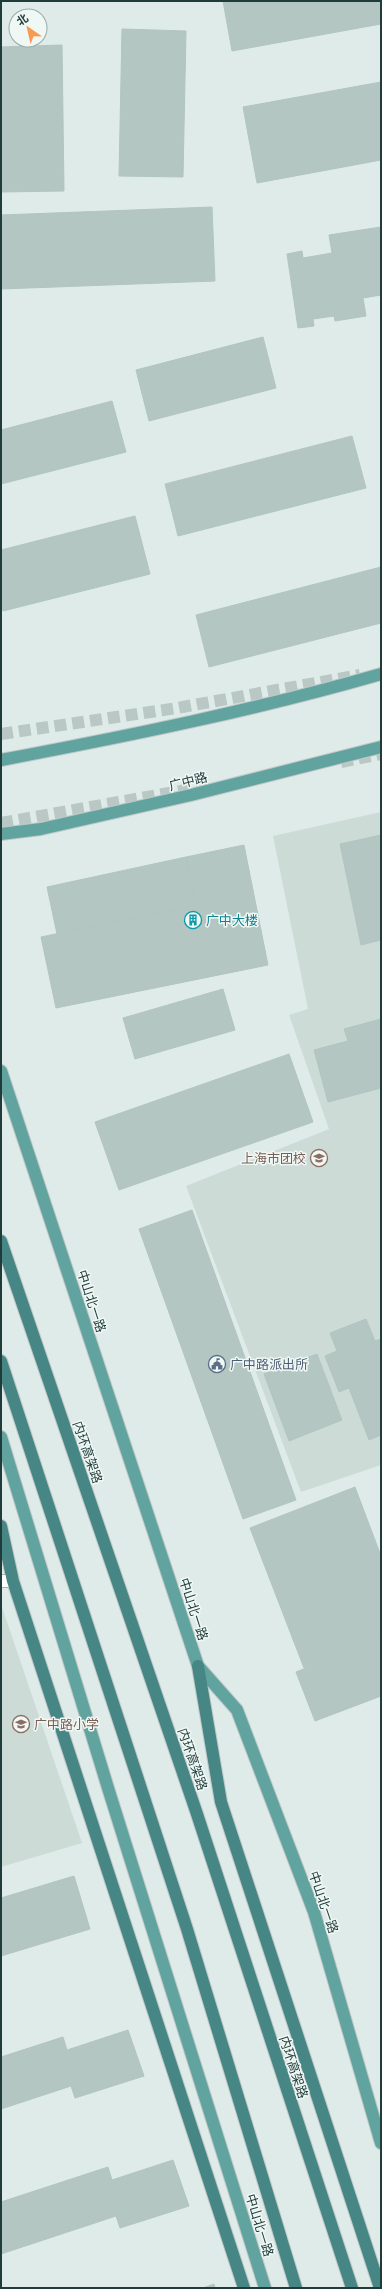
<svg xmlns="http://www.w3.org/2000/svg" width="382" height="2289" font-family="'Source Sans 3','Noto Sans SC',sans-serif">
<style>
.built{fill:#cddbd7}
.building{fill:#b4c6c2;stroke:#b1c5c1}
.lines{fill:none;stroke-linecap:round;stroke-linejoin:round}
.primary-tunnel{stroke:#b9c8c5;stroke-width:12;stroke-dasharray:12 6;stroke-linecap:butt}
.minor-casing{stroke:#a2b3b0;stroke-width:14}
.primary-casing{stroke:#c0c8c8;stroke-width:14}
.trunk-casing{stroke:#c0c8c8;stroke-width:14}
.minor{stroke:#fff;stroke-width:12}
.primary{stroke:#61a39f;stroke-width:12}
.trunk{stroke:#468684;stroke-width:12}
.labels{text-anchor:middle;stroke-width:3;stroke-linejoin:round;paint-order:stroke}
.street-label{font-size:13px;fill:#1f3c3a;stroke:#f0f8f5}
.culture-label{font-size:13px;fill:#0d838f;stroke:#f0f8f5;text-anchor:start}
.education-label{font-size:13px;fill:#785e54;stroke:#f0f8f5;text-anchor:end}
.service-label{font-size:13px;fill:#4e5e75;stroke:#f0f8f5;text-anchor:start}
</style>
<rect width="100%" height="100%" fill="#dfebe8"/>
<!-- built -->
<path class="built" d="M381 812V1465L301 1492 186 1186 329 1129 289 1015 308 1009 273 836Z
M1 1604 82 1843 1 1867Z"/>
<!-- building -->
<path class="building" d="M223 1H381V24L232 51Z
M122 29 186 31 183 177 119 176Z
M62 45 64 191 1 192V47Z
M381 82V160L257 183 243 107Z
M212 207 215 281 1 289V215Z
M381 227V295L363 298 366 316 335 321 334 316 313 319 314 326 298 328 287 254 302 251 303 258 332 253 329 235Z
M263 337 276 388 149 421 136 370Z
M112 401 126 452 1 484V430Z
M352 436 366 488 178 536 165 484Z
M135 516 150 574 3 611 1 602V550Z
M381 567V623L209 667 196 615Z
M381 835V940L361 945 340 844Z
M244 845 268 965 56 1008 41 937 196 905 186 857Z
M186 857 196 905 57 934 47 887Z
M223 989 235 1030 135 1059 123 1018Z
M381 1019V1088L328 1102 314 1050 348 1041 344 1029Z
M289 1054 313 1122 119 1190 95 1122Z
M192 1210 296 1500 243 1519 139 1229Z
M366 1319 375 1341 381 1339V1435L369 1440 349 1388 339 1392 325 1356 337 1351 330 1333Z
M317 1354 342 1420 289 1441 264 1374Z
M355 1487 381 1556V1639L304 1668 250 1528Z
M381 1639V1696L315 1721 296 1672Z
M74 1876 90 1929 1 1956V1898Z
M128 2030 144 2076 75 2098 71 2086 1 2109V2057L63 2037 67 2050Z
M173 2160 189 2206 120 2228 116 2216 1 2254V2202L108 2167 112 2180Z
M214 2284 215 2288H203Z"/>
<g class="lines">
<!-- primary-tunnel -->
<path class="primary-tunnel" d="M1 734 177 708 360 675
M341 762 381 754
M1 823 197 788"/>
<!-- minor casing -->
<g class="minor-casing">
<path id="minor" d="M1 1581H13"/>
</g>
<!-- primary casing -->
<g class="primary-casing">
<path id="primary" d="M1 760C128 736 256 710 381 674
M1 834 41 829 191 795 381 747
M1 1071 198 1666 237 1710 314 1912 381 2143
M1 1437 108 1788 265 2288"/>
</g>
<!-- trunk casing -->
<g class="trunk-casing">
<path id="trunk" d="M1 1241 197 1814 352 2288
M1 1361 187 1929 296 2288
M1 1526 13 1581 244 2288
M198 1666 221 1802 380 2288"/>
</g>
<!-- minor -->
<use href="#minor" class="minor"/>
<!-- primary -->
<use href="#primary" class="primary"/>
<!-- trunk -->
<use href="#trunk" class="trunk"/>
</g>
<!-- icons -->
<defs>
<g id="building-ring" transform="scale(0.9)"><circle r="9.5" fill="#f0f8f5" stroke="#0f9aa8" stroke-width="1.5"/><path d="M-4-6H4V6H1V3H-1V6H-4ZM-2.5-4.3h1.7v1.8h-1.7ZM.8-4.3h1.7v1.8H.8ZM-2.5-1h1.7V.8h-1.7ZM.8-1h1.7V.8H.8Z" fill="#0f9aa8"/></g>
<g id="school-ring" transform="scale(0.9)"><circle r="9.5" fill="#f0f8f5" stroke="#8d6e63" stroke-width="1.5"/><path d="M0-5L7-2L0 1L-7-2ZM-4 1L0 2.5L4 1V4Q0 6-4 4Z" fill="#8d6e63"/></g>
<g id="civic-ring" transform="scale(0.9)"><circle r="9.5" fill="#f0f8f5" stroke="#5c6f8a" stroke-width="1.5"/><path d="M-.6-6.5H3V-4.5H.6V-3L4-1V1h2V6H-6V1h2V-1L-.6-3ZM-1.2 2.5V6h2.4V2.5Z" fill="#5c6f8a"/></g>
</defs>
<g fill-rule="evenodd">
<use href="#building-ring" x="193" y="920"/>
<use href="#school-ring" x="319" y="1158"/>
<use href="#civic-ring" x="217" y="1364"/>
<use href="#school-ring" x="21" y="1724"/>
</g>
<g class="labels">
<!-- street labels -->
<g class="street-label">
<text transform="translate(188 781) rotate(-14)" y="5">广中路</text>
<text transform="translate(92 1301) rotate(72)" y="5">中山北一路</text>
<text transform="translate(88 1452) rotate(71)" y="5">内环高架路</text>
<text transform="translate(194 1609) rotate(72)" y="5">中山北一路</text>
<text transform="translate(193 1759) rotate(71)" y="5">内环高架路</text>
<text transform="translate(324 1902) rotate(71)" y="5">中山北一路</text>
<text transform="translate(294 2067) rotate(72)" y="5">内环高架路</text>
<text transform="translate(260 2225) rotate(73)" y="5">中山北一路</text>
</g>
<!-- culture labels -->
<g class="culture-label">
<text x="206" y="925">广中大楼</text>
</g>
<!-- education labels -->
<g class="education-label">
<text x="306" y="1163">上海市团校</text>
<text x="34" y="1729" text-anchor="start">广中路小学</text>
</g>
<!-- service labels -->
<g class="service-label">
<text x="230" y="1369">广中路派出所</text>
</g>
</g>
<!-- border -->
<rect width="382" height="2289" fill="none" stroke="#1f3c3a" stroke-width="4"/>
<!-- north arrow -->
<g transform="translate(28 28) rotate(326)"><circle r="19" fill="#f0f8f5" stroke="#9cadaa"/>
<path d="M0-3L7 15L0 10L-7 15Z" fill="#f89a50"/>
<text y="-6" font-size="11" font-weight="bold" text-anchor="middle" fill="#1f3c3a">北</text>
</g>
</svg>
